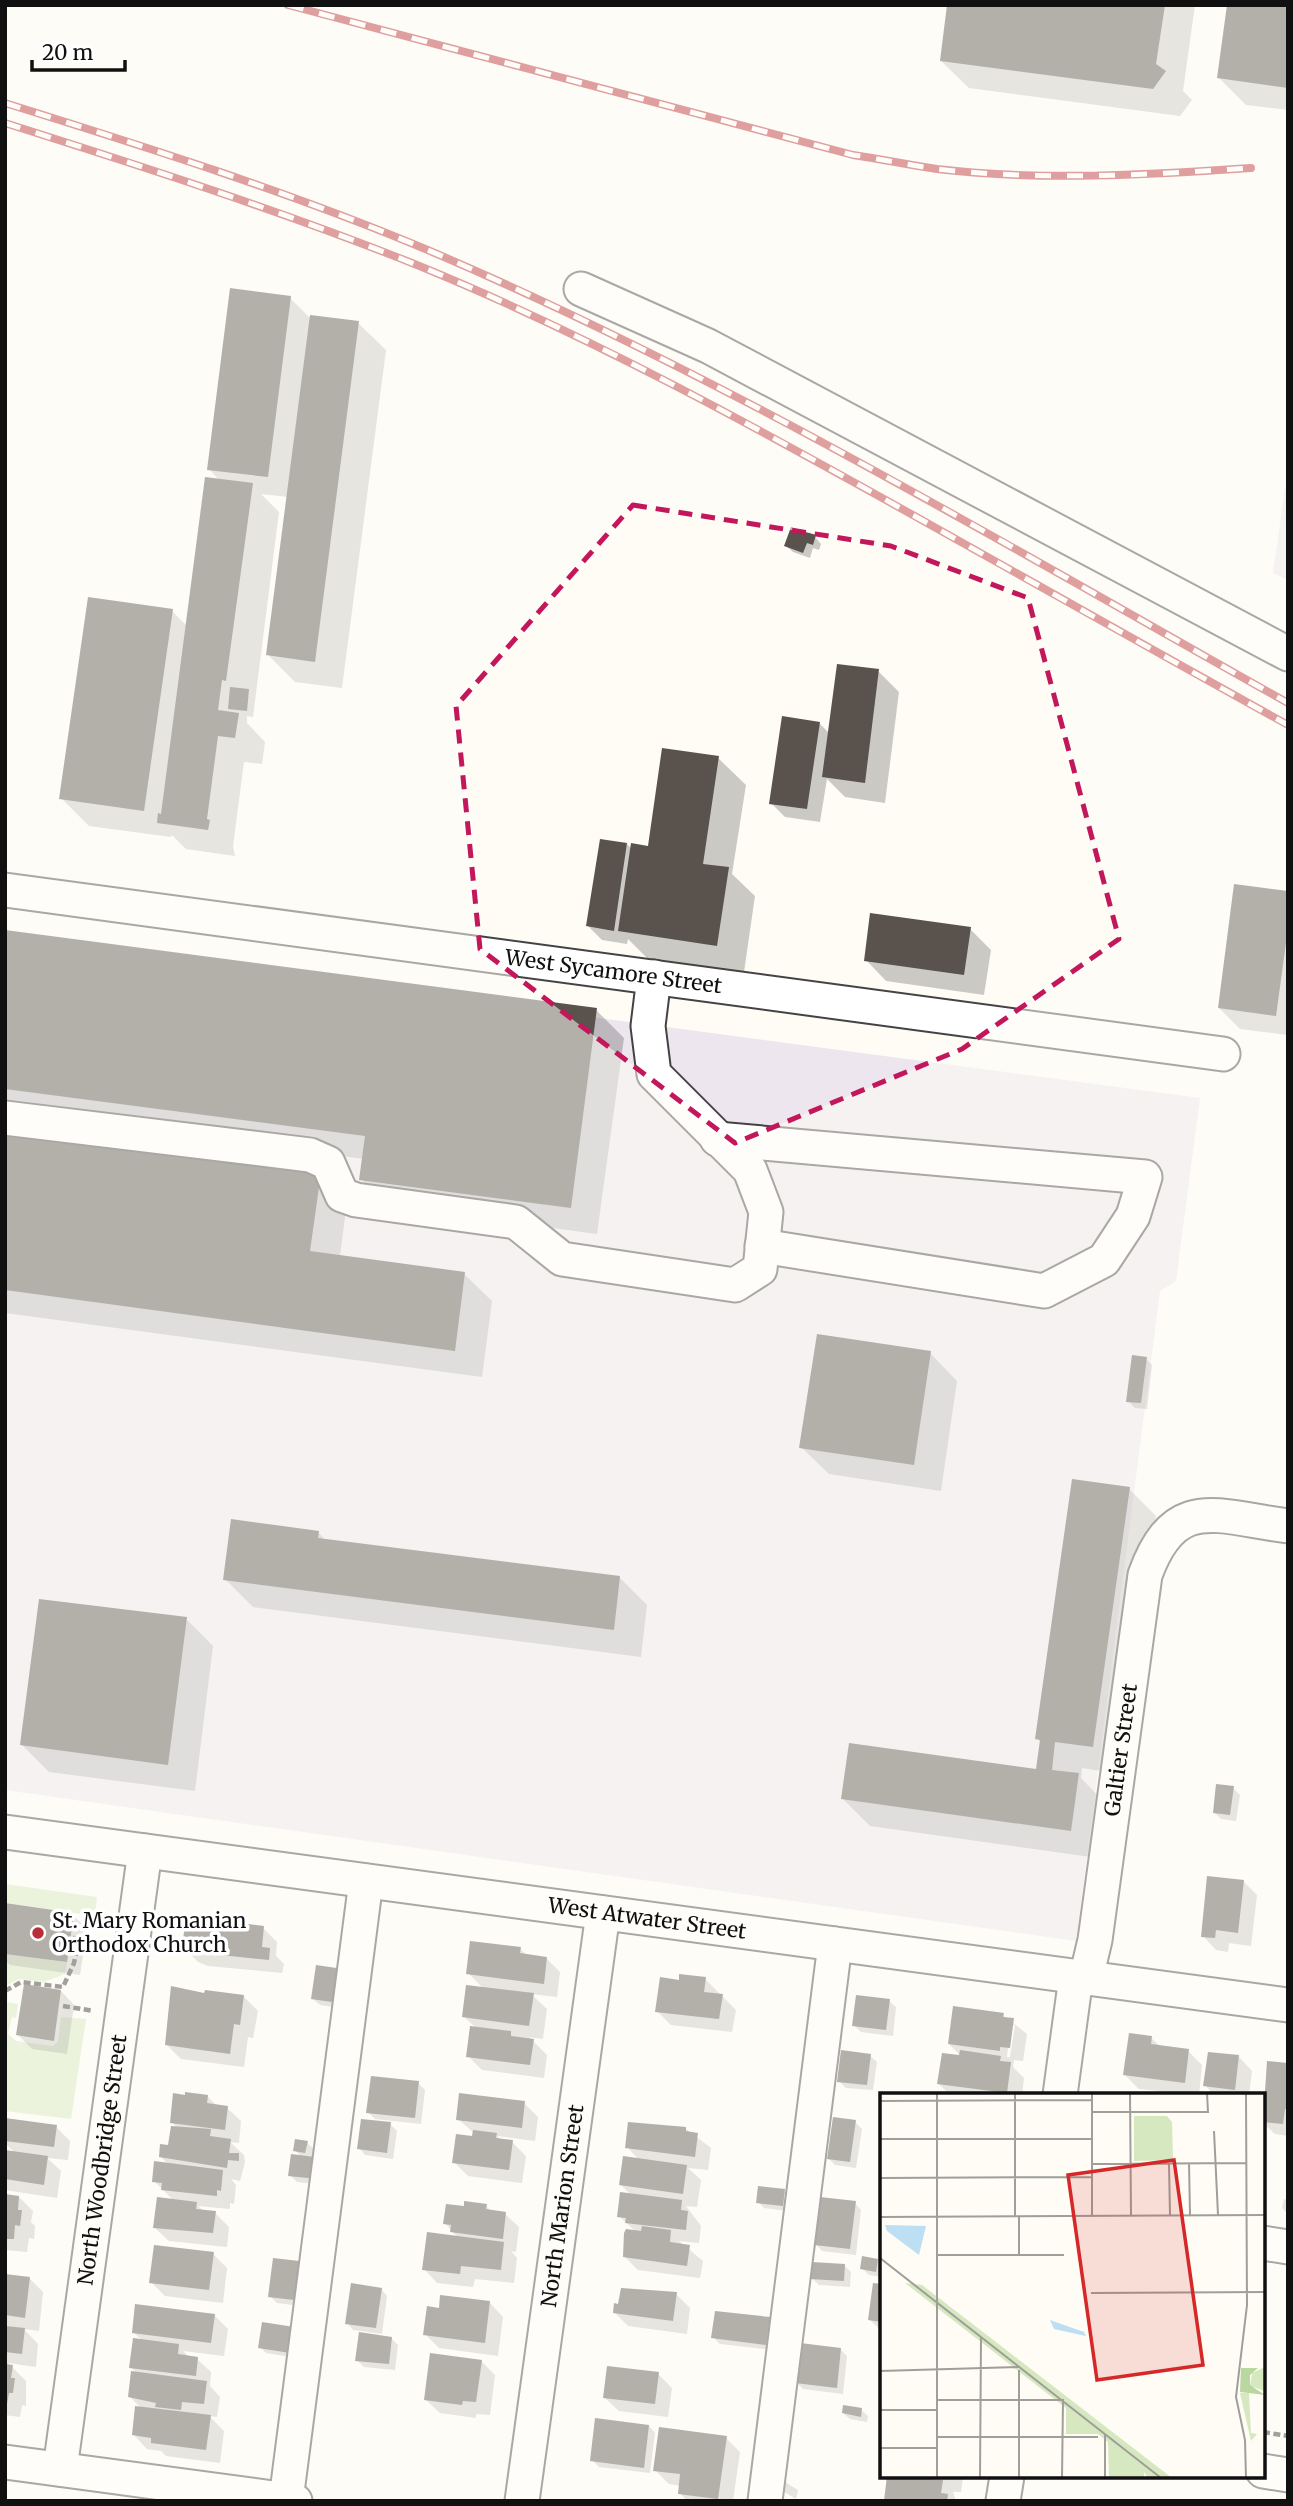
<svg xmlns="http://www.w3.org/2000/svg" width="1293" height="2506" font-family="Merriweather,serif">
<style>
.industrial{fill:#ede6ee}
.green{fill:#d5e8bf}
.shadow{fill:#0003;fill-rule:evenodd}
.building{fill:#59524d}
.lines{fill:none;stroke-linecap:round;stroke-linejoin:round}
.minor-casing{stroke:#434343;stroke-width:37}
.path{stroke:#323232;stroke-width:4.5;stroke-dasharray:7 3.5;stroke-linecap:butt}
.minor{stroke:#fff;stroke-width:33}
.rail-casing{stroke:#ba2f37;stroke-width:8}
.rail{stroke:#fff;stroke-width:5;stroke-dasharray:16;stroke-linecap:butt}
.marked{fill:none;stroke:#c2185b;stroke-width:5;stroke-dasharray:14 9;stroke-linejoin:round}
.poi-dot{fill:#ba2f37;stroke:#fff;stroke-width:2.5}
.labels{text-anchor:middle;stroke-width:7;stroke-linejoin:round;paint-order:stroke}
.street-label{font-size:21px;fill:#101010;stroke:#fff}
.poi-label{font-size:21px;fill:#101010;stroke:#fff;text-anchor:start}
.inset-road{fill:none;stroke:#9f9e99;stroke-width:2}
.view{fill:#d62828;fill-opacity:0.15;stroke:#d62828;stroke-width:3.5}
.inset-edge{fill:none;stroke:#101010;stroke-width:3.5}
</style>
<rect width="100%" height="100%" fill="#fefcf5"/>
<!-- industrial -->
<path class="industrial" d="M1288 468V580L1273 573Z
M5 939 1200 1098 1176 1281 1160 1291 1076 1941 5 1790Z"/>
<!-- green -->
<path class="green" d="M5 1884 97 1897 95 1916 5 1903Z
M5 1954 67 1962 65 1974 44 1982 19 1979 5 1986Z
M5 1994H8L7 2002 18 2004 16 2018 12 2017 8 2034 16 2041 53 2046 58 2041 61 2017 86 2019 71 2119 5 2111Z"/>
<!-- shadow -->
<path class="shadow" d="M949 5H1195L1183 91 1192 100 1180 116 969 88 941 61Z
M1288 5V110L1246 105 1219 78Z
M290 298 311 319 358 323 386 350 342 688 295 682 268 655 288 497 261 494 279 512 253 717 247 716V723L265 742 262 764 244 762 233 846 235 856 186 849 172 835 171 837 89 826 61 798 172 611 187 626 220 481 209 469Z
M815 537 821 544 819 550 813 548 810 558 793 552 786 546Z
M878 671 899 692 885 803 845 797 827 779 820 822 785 817 771 803 819 723 830 734Z
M718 758 746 785 732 874 755 896 744 972 647 958 628 939 627 944 602 940 588 926 627 844 632 849 649 848Z
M1288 892V1035L1240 1029 1219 1008Z
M970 929 991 950 984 995 886 981 866 960Z
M5 932 596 1010 624 1038 597 1234 388 1206 361 1179 364 1159 5 1112Z
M5 1132 320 1174 347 1202 340 1256 464 1274 492 1301 482 1377 5 1313Z
M930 1353 957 1381 941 1491 829 1474 801 1447Z
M1146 1359 1152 1365 1147 1409 1135 1408 1128 1401Z
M1129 1489 1156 1516 1120 1774 1082 1768 1081 1778 1105 1803 1098 1858 870 1826 843 1799 1037 1771 1041 1743 1037 1738Z
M318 1532 326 1541 620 1578 647 1605 641 1657 253 1607 225 1579Z
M186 1619 213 1646 195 1791 49 1772 22 1745Z
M1233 1788 1240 1795 1236 1821 1221 1819 1214 1812Z
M1244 1882 1257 1895 1251 1946 1229 1943 1228 1952 1216 1950 1203 1936Z
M5 1905 73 1915 87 1929 80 1975 10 1965 5 1961Z
M239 1921 243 1925 263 1928 277 1942 276 1956 284 1964 282 1973 208 1966 198 1962 184 1948Z
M520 1949 528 1956 546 1958 560 1972 557 1997 531 1994 547 2009 543 2039 529 2037 547 2055 544 2078 482 2070 468 2056 476 2028 463 2016 484 1989 468 1973Z
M318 1967 352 2010 320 2005 313 1999Z
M705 1979 736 2010 732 2032 671 2025 657 2011 680 1982Z
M61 1991 74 2005 67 2054 32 2049 18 2035Z
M206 1995 244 1997 258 2011 253 2038 248 2037 244 2067 181 2059 167 2045Z
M889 2001 896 2007 893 2036 861 2032 854 2025Z
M1003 2015 1027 2034 1023 2061 1014 2060 1013 2067 1024 2078 1022 2095H950L939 2084 963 2058 949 2044ZM1011 2025H1015L1010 2057H1007Z
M1151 2038 1161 2047 1188 2051 1202 2065 1199 2095 1139 2089 1125 2075Z
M870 2056 877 2062 873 2090 846 2088 839 2081Z
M1239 2057 1252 2071 1249 2095H1214L1205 2085Z
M1268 2063 1288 2065V2136L1275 2134 1263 2123Z
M418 2083 425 2090 421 2124 375 2119 368 2112Z
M207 2096 217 2106 227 2108 241 2121 239 2143 230 2142 244 2155 245 2162 240 2181 231 2179 236 2185 234 2204 230 2203V2209L198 2206 205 2212 215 2213 229 2227 227 2247 169 2241 155 2228 174 2201 154 2181 169 2165 160 2156 170 2147 178 2129 172 2122Z
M524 2103 538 2117 535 2141 497 2136 501 2140 512 2142 526 2156 522 2183 468 2176 454 2162 474 2133 458 2119Z
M5 2120 56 2127 70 2141 68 2160 47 2158 61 2171 57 2198 5 2190V2152L15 2153 5 2143Z
M855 2122 862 2129 856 2168 835 2165 829 2159Z
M390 2124 397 2131 393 2159 365 2155 359 2148Z
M686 2129 711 2148 708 2170 688 2168 701 2180 697 2207 686 2206 701 2226 699 2243 679 2241 703 2261 700 2278 638 2270 624 2256 636 2232 619 2216 632 2196 621 2185 639 2160 627 2147Z
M307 2143 314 2149 312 2158 325 2185 297 2182 290 2175 301 2157 295 2150Z
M784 2191 791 2197 789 2211 764 2208 758 2202Z
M5 2196 19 2197 33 2211 31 2222 35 2226 34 2239 29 2238 27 2252 5 2250Z
M1284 2199 1288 2200V2214L1282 2208Z
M855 2203 861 2210 856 2255 822 2251 816 2244Z
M486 2206 492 2212 505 2214 519 2227 516 2252 511 2251 517 2258 514 2283 475 2279 473 2287 437 2283 424 2269 458 2238 445 2223Z
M213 2254 227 2268 223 2303 165 2296 151 2282Z
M877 2261 882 2265V2277L869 2275 862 2268Z
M307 2264 309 2307 277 2303 270 2296Z
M844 2265 851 2272 850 2287 819 2285 812 2278Z
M5 2276 30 2279 43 2292 39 2331 24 2329 38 2344 36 2367 8 2363 26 2381V2406L22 2405 20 2417 5 2415Z
M882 2286V2331L870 2320Z
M381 2289 387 2296 382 2334 353 2330 347 2323Z
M676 2294 690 2308 687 2334 628 2326 615 2313Z
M490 2303 503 2317 498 2356 439 2348 425 2334 441 2310Z
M214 2315 228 2329 224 2356 183 2351 189 2357 197 2359 211 2372 210 2386 220 2397 217 2417 209 2416 224 2431 220 2463 166 2456 161 2451 147 2449 134 2435 141 2408 130 2397 137 2374 131 2367 143 2341 133 2332Z
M769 2319 775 2326 772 2350 720 2344 713 2337Z
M263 2324 296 2358 266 2353 260 2347Z
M391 2338 398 2345 395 2370 364 2367 357 2360Z
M841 2350 847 2356 843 2394 803 2389 797 2383Z
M481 2361 495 2375 490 2415 476 2414V2418L440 2413 426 2400Z
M658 2374 672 2388 668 2417 619 2411 605 2398Z
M861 2410 868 2416 867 2422 850 2419 843 2413Z
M649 2426 655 2433 650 2473 599 2467 592 2460Z
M726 2438 740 2452 733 2501H687L680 2493 681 2486 669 2484 655 2470Z
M887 2476H963L961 2492H953L956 2501H885Z
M785 2482 798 2490 796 2499 783 2491Z"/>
<!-- building -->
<path class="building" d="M947 5H1165L1156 64 1166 71 1153 89 940 61Z
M1227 5H1288V88L1217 78Z
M230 288 291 296 268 477 207 470Z
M310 315 359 321 315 662 266 655Z
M205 477 253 483 226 681 222 680 218 710 239 713 235 738 218 736 207 819 210 820 208 830 157 823 158 813 161 814Z
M791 527 816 535 813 545 807 543 803 553 784 546Z
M88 597 173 609 144 811 59 799Z
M837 664 879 669 865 783 822 777Z
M230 687 249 689 247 711 228 709Z
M782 716 820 722 807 809 769 804Z
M662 748 719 756 703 864 729 867 717 946 618 931 631 843 648 846Z
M600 839 627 843 614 931 586 926Z
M1234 884 1288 891V928L1276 1016 1218 1008Z
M870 913 971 927 964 975 864 961Z
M5 930 597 1008 571 1208 359 1180 365 1136 5 1089Z
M5 1130 321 1173 310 1251 465 1272 455 1351 5 1290Z
M817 1334 931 1351 914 1465 799 1448Z
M1132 1355 1147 1357 1141 1403 1126 1402Z
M1072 1479 1130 1487 1093 1747 1055 1742 1052 1770 1079 1773 1071 1831 841 1799 849 1743 1036 1769 1040 1740 1035 1739Z
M231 1519 319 1531 318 1538 620 1576 614 1630 223 1580Z
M39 1599 187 1617 168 1765 20 1745Z
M1216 1784 1234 1786 1230 1815 1213 1813Z
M1207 1876 1244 1880 1238 1933 1216 1930 1215 1938 1201 1937Z
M5 1903 74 1913 67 1962 5 1954Z
M186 1916 239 1920V1923L264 1926 262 1947 270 1948 269 1960 193 1952V1950L182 1948Z
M470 1941 521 1947 520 1953 547 1957 544 1984 466 1974Z
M316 1965 350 1970 346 2004 311 1999Z
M679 1974 706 1977 704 1992 723 1994 719 2019 655 2012 660 1977 679 1980Z
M24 1984 61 1990 54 2041 16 2035Z
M466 1985 534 1993 529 2026 462 2017Z
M171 1986 204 1993 205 1990 244 1995 240 2025 234 2024 230 2054 165 2045Z
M856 1995 890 1999 886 2030 852 2026Z
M953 2006 1004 2013 1003 2017 1014 2018 1010 2048 1000 2047V2051L948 2044Z
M470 2026 511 2031V2036L534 2039 530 2065 466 2057Z
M1129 2033 1152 2036 1151 2044 1189 2049 1185 2083 1123 2075Z
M841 2050 871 2054 867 2085 837 2082Z
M960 2050 1001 2056 1000 2061 1011 2062 1007 2093 937 2084 942 2053 959 2055Z
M1208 2052 1239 2055 1235 2090 1203 2086Z
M1267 2061 1288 2063V2109H1285L1283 2124 1263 2122Z
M371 2076 419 2081 415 2118 366 2113Z
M185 2092 208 2095 207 2103 228 2106 225 2130 170 2123 173 2093 185 2095Z
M459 2093 525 2101 522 2128 456 2120Z
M833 2117 856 2120 850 2162 827 2159Z
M5 2118 57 2125 54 2147 5 2141Z
M361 2119 391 2122 387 2153 357 2149Z
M628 2122 686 2127V2131L698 2133 695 2157 625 2148Z
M171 2126 211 2129 210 2136 231 2139 229 2153H239V2161L228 2160 227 2168 159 2157 160 2144 168 2145Z
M473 2130 497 2133 496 2138 513 2140 509 2170 452 2163 456 2134 472 2136Z
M295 2139 308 2141 305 2153 293 2151Z
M5 2150 48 2156 44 2185 5 2179Z
M291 2154 322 2158 319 2179 288 2176Z
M623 2156 687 2165 683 2194 619 2185Z
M154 2161 223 2170 221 2191 217 2190V2196L161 2190 162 2183 152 2182Z
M758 2186 785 2189 783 2206 756 2203Z
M620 2192 682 2200 681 2210 688 2211 686 2230 625 2223 626 2218 617 2217Z
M5 2194 19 2196 18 2210H22L20 2226 15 2225 14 2239H5Z
M157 2197 197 2202 196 2209 216 2211 213 2233 153 2228Z
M820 2197 856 2201 850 2249 814 2245Z
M464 2201 487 2204 486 2209 506 2212 503 2239 450 2232 451 2225 443 2224 446 2204 464 2206Z
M642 2226 671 2230 670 2242 690 2245 687 2266 623 2257 624 2233 626 2229 641 2231Z
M427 2232 504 2242 501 2270 461 2266 460 2274 422 2270Z
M154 2245 214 2252 209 2290 149 2283Z
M862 2256 878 2259 876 2272 860 2269Z
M273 2258 308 2262 303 2301 268 2297Z
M812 2262 845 2264 844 2281 810 2279Z
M5 2274 30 2277 25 2318 5 2315Z
M351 2283 382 2288 376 2328 345 2324Z
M873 2283 882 2284V2322L868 2320Z
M621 2288 677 2292 673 2321 613 2313 614 2303 618 2304Z
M440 2295 490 2301 485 2343 423 2335 427 2306 439 2308Z
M135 2304 215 2314 211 2343 132 2333Z
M715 2311 770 2317 766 2345 711 2338Z
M262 2322 294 2327 290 2353 258 2348Z
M5 2326 25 2328 22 2354 5 2352Z
M359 2332 392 2337 389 2364 355 2361Z
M133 2338 179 2344 178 2354 198 2357 196 2376 129 2368Z
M800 2343 841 2348 837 2388 795 2383Z
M430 2353 482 2360 476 2402 463 2401 462 2405 424 2400Z
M5 2364 13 2365 11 2378H15L13 2393H9L7 2404Z
M607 2366 659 2372 655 2404 603 2398Z
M131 2371 207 2381 204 2404 182 2402 181 2410 155 2407 156 2403 128 2397Z
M843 2405 862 2408 861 2417 842 2413Z
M135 2406 211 2415 206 2450 151 2443V2438L132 2435Z
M595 2418 649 2425 644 2468 590 2461Z
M659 2427 727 2436 718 2499 678 2494 680 2474 653 2471Z
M887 2476 943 2480 941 2493 948 2494 947 2501H884Z"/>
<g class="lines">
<!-- minor casing -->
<g class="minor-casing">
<g id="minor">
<path d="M581 289 708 346 1288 654"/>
<path id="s1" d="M5 890 1223 1054"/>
<path d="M5 1118 310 1155 328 1163 342 1195 356 1200 516 1222 562 1259 735 1285 760 1269 766 1212 750 1170 654 1074 648 1026 654 977"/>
<path d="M717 1139 1145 1177 1133 1216 1104 1260 1044 1291 762 1246"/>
<path id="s2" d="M5 1832 1288 2005"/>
<path id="s3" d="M1086 1978 1095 1940 1145 1575C1175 1492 1217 1517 1288 1526"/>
<path d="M1060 2095 1076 1977"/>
<path d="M1263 2243 1288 2247"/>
<path d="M5 2462 295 2501"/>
<path id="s4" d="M60 2469 145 1851"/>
<path d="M1263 2471 1288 2475"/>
<path d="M286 2500 366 1881"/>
<path id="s5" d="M522 2501 603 1913"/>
<path d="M765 2501 835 1944"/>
<path d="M1003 2501 1007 2476"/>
</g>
</g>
<!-- path -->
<path class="path" d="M73 1938 101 1942
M5 1991 21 1982 63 1987 74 1963 79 1938
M63 2006 94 2011
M1263 2432 1288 2436"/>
<!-- minor -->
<use href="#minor" class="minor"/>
<!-- rail casing -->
<g class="rail-casing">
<path id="rail" d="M288 5 853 155C881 159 909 165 937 169 1041 181 1147 175 1251 168
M5 103C146 147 287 191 423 248 723 375 1004 544 1288 703
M5 123C144 167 282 211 417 265 591 336 757 428 920 519 1043 588 1165 657 1288 725"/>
</g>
<!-- rail -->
<use href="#rail" class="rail"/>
</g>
<!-- marked area -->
<path d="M0 0H1293V2506H0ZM633 505 891 546 1028 598 1119 939 962 1049 735 1143 480 949 456 706Z" fill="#fefcf5" fill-opacity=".55" fill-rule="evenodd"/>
<path class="marked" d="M633 505 891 546 1028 598 1119 939 962 1049 735 1143 480 949 456 706Z"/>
<!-- markers -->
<circle class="poi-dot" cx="38" cy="1933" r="7"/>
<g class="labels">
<!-- street labels -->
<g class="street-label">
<text dy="7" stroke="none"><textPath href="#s1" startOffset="614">West Sycamore Street</textPath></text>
<text dy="7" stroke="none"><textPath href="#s3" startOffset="231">Galtier Street</textPath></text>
<text dy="7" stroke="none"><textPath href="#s2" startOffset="648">West Atwater Street</textPath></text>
<text dy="7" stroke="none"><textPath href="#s4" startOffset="312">North Woodbridge Street</textPath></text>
<text dy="7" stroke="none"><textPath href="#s5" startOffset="298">North Marion Street</textPath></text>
</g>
<!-- poi labels -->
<g class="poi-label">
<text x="52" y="1928">St. Mary Romanian<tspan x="52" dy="24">Orthodox Church</tspan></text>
</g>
</g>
<!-- overview -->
<g transform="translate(880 2093)">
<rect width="385" height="385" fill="#fefcf5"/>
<path d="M254 23H287L292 29 293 67 254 68ZM25 190 42 192 292 385H268L264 379V385H229L228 349 218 341H186V315ZM385 274V298L370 293 372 280ZM360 300H369L371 340 377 341 371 348Z" fill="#d5e8bf"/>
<path d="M361 275H378L370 282V292L385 302 360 299Z" fill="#b9d89f"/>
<path d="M5 132 46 133 39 162 7 138ZM170 227 204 239 206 243 174 236Z" fill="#bcdff3"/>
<path class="inset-road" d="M135 0V123M212 0V123M250 0 251 123M366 0 367 212 356 304 365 347 366 385M0 8 212 7M212 19H328L327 0M334 38 338 122M0 46H212M309 70 310 122M212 71 366 70M289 71 290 122M0 85 212 84M0 124 385 122M57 162H184M139 162V123M0 165 281 385M211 200 385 199M139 277V385M0 278 140 274M57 307H183L182 385M0 317H57M57 344H218M0 355H57M57 385V0M100 385 101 244M225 385V341"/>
<path class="view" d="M294 67 323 272 217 287 188 82Z"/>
<rect width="385" height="385" class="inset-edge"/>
</g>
<!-- border -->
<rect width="1293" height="2506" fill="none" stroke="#101010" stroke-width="14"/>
<!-- scale -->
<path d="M32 60v10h93v-10" fill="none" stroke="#101010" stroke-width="3.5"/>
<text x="42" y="60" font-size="21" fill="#101010" stroke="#ffffff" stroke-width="5" paint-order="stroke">20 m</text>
</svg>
